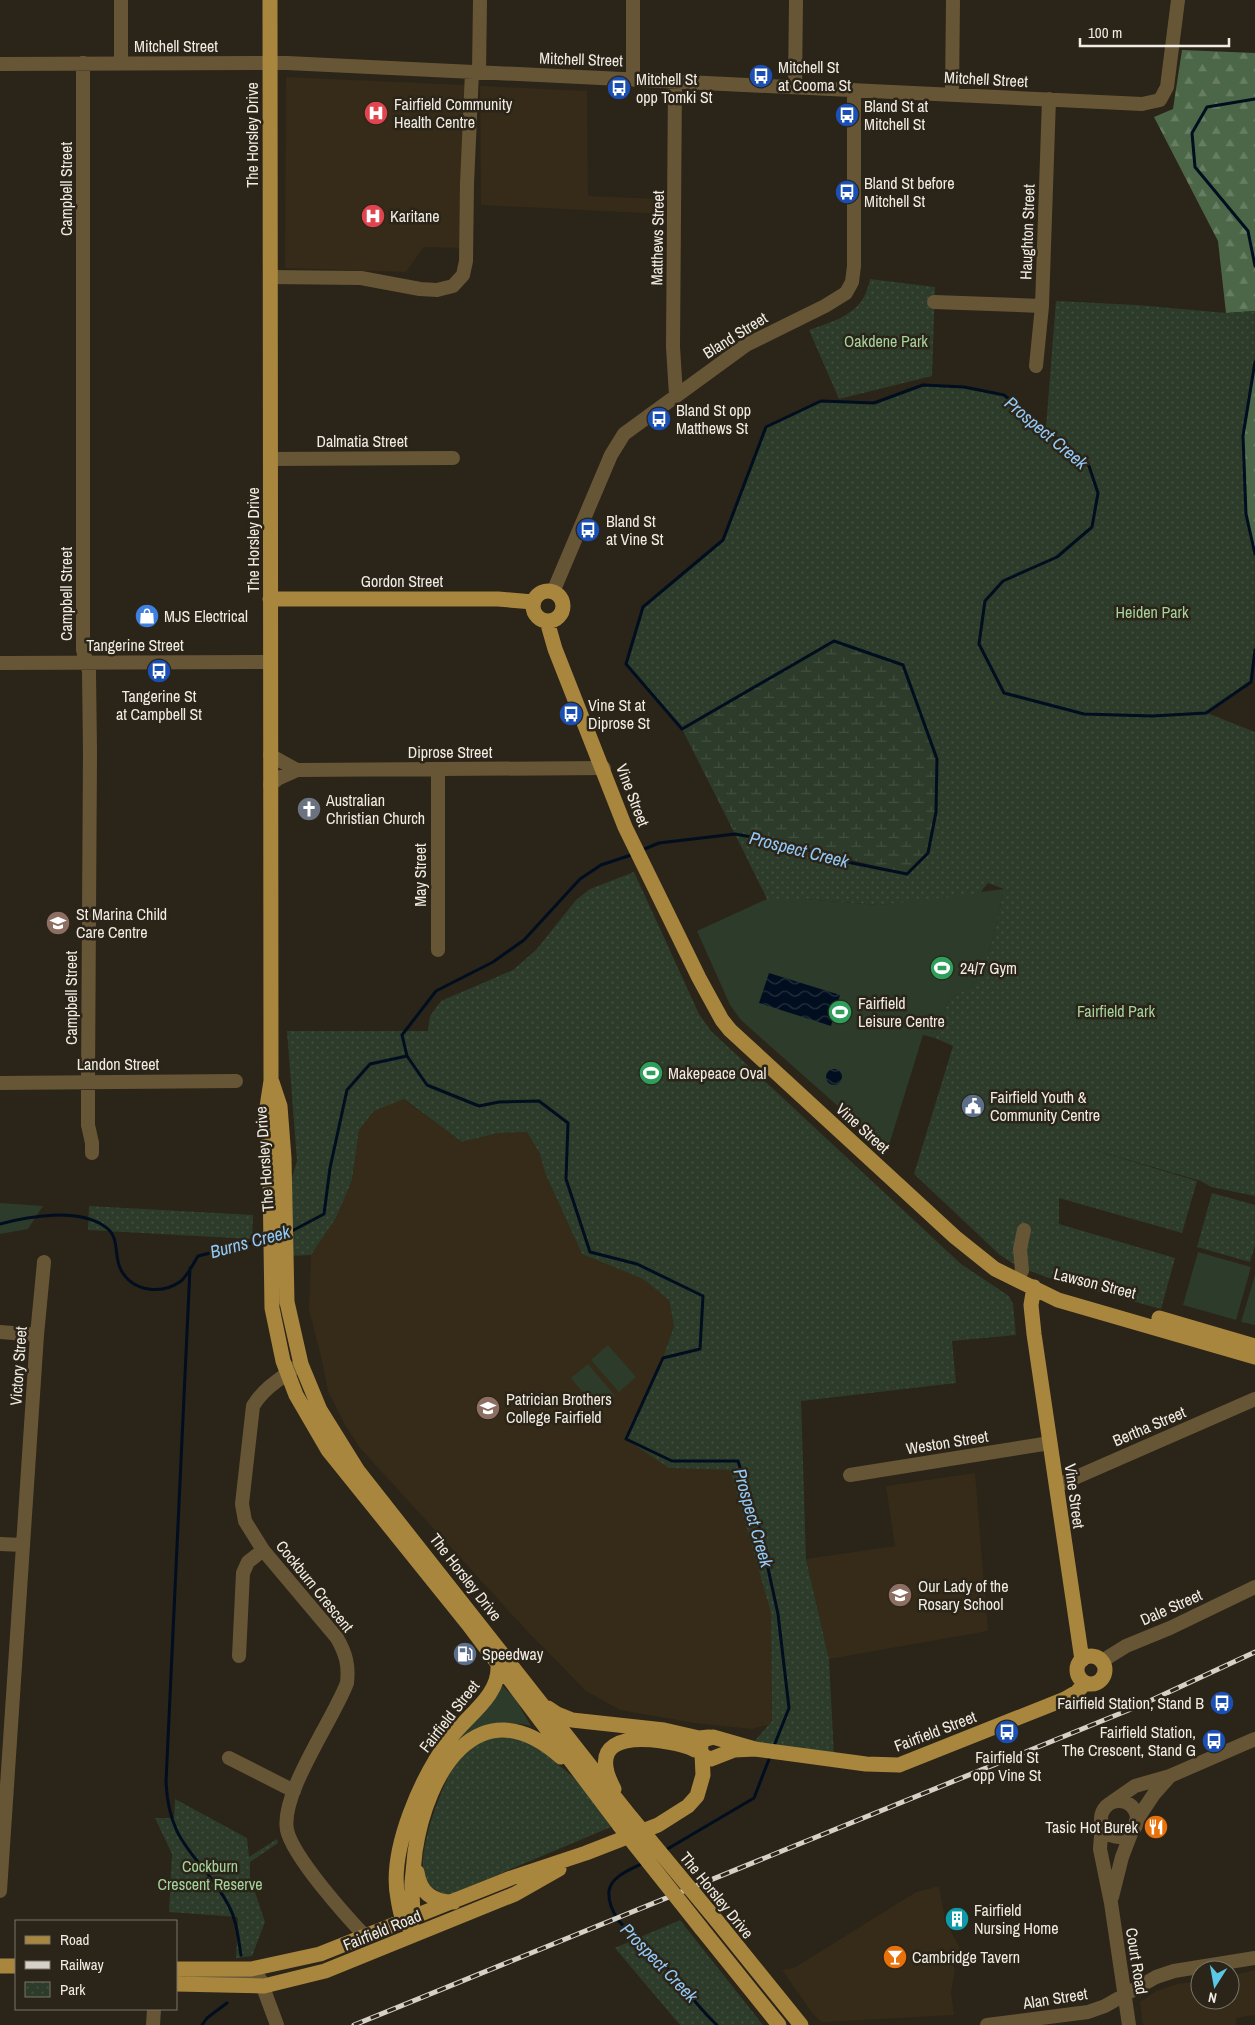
<svg xmlns="http://www.w3.org/2000/svg" width="1255" height="2025" font-family="'Archivo Narrow',sans-serif">
<style>
.built{fill:#352b18}
.green{fill:#2d3c2a}
.forest{fill:url(#forest-firs)}
.wetland{fill:url(#wetland-marsh)}
.park{fill:url(#park-dots)}
.water{fill:url(#water-waves)}
.lines{fill:none;stroke-linecap:round;stroke-linejoin:round}
.stream{stroke:#000e1f;stroke-width:3}
.minor{stroke:#675636;stroke-width:14}
.major{stroke:#a9863e;stroke-width:15}
.rail-casing{stroke:#d6d1c8;stroke-width:5}
.rail{stroke:#2b2418;stroke-width:3;stroke-dasharray:9;stroke-linecap:butt}
.major-bridge{stroke:#a9863e;stroke-width:15}
.labels{text-anchor:middle;stroke-width:5;stroke-linejoin:round;paint-order:stroke}
.street-label{font-size:16px;fill:#f0ebe3;stroke:#2b2418}
.poi-label{font-size:16px;fill:#f0ebe3;stroke:#2b2418;text-anchor:start}
.park-label{font-size:16px;fill:#a5d39d;stroke:#2b2418}
.water-label{font-size:18px;font-style:italic;fill:#92c9f8;stroke:#2b2418}
</style>
<defs>
<pattern id="forest-firs" width="22" height="20" patternUnits="userSpaceOnUse" patternTransform="scale(1.25)"><rect width="22" height="20" fill="#4c6748"/><path d="M5 1l3.5 6h-7zM16 11l3.5 6h-7z" fill="#667d62"/></pattern>
<pattern id="wetland-marsh" width="20" height="14" patternUnits="userSpaceOnUse" patternTransform="scale(1.25)"><rect width="20" height="14" fill="#2d3c2a"/><path d="M1 5h8M5 5V1M11 12h8M15 12V8" fill="none" stroke="#424f3e"/></pattern>
<pattern id="park-dots" width="8" height="8" patternUnits="userSpaceOnUse" patternTransform="scale(1.25)"><rect width="8" height="8" fill="#2d3c2a"/><path d="M2 2h.1M6 6h.1" fill="none" stroke="#424f3e" stroke-width="1.8" stroke-linecap="round"/></pattern>
<pattern id="water-waves" width="16" height="10" patternUnits="userSpaceOnUse" patternTransform="scale(1.25)"><rect width="16" height="10" fill="#000e1f"/><path d="M0 5q4-4 8 0t8 0" fill="none" stroke="#26313f"/></pattern>
</defs>
<rect width="100%" height="100%" fill="#2b2418"/>
<!-- built -->
<path class="built" d="M286 77 465 85 461 248 424 247 406 272 285 268Z
M480 86 587 91 588 196 663 199 664 214 481 205Z
M403 1099 462 1142 498 1133 527 1132 540 1154 545 1173 582 1254 643 1279 669 1300 674 1326 663 1358 669 1468 730 1470 771 1612 772 1724 751 1729 694 1723 620 1710 586 1691 527 1631 360 1448 345 1425 328 1391 321 1356 309 1310 311 1255 336 1218 352 1180 359 1130 374 1111Z
M975 1473 988 1631 829 1659 806 1559 895 1546 886 1486Z
M939 1886 945 1920 963 1954 970 1953 971 1960 953 1963 955 1970 951 1992 954 2015 822 2022 813 2014 782 1970 794 1968 916 1892Z
M1255 1970V2015L1236 2018V2025H1143L1140 2002 1156 1991 1177 1984 1200 1981V2000H1230V1976Z"/>
<!-- green -->
<path class="green" d="M1004 889C999 911 988 970 973 985 966 991 957 994 949 998L935 1038 923 1035 889 1145 884 1147 741 1020 730 1005 697 931 767 899H804L879 905Z
M0 1203 43 1206 28 1229 0 1234Z
M1198 1252 1251 1267 1236 1320 1183 1305Z
M1255 1275V1325L1241 1322Z
M608 1345 636 1377 619 1392 591 1360Z
M588 1364 615 1396 598 1411 571 1378Z
M502 1685 516 1700 531 1726C502 1719 480 1728 456 1742Z"/>
<!-- forest -->
<path class="forest" d="M1182 50 1255 53V311L1226 313 1218 241 1154 117 1173 109Z
M1255 362V554L1246 514 1243 436Z"/>
<!-- wetland -->
<path class="wetland" d="M834 641 903 665 937 759 936 812 928 853 907 874 785 843 735 834 682 729Z"/>
<!-- park -->
<path class="park" d="M870 279 935 287 932 376 839 399 809 330C838 320 864 313 870 279Z
M1056 301 1137 305 1226 313 1255 311V362L1243 436 1246 514 1255 554V650L1251 682 1207 713 1255 732V1196L1211 1187 1201 1181 1074 1144 1197 1181 1182 1233 1059 1198V1224L1175 1258 1161 1309 1046 1277 1017 1266 1000 1255 914 1174 953 1046 935 1038 949 998C957 994 966 991 973 985 988 970 999 911 1004 889L988 883 979 894 879 905 804 899H767L735 834 785 843 842 861 907 874 928 853 936 812 937 759 903 665 834 641 682 729 626 664 643 607 723 540 766 427 821 401 874 403 923 385 964 387 1004 395 1046 428Z
M634 872 699 1014 711 1031 961 1264 1009 1296 1013 1304 1016 1335 952 1341 956 1383 801 1401 806 1559 829 1659 834 1756 752 1744 772 1721 771 1613 730 1470 669 1468 626 1439 663 1358 674 1326 669 1300 643 1279 582 1254 545 1173 540 1154 527 1132 498 1133 462 1142 404 1099 374 1111 359 1130 352 1180 336 1218 311 1255 285 1256V1200L297 1161 287 1031H428L430 1016 441 1001 513 970 536 950 576 900 590 889Z
M1212 1193 1255 1205V1245L1250 1262 1197 1247Z
M89 1206 253 1215 252 1239 88 1230Z
M492 1734 511 1735 541 1750 584 1786 607 1814 611 1827 449 1895C439 1892 430 1889 425 1878 415 1855 442 1783 457 1762 466 1749 478 1742 492 1734Z
M175 1799 247 1838 249 1857 277 1839 278 1843 250 1862V1877L265 1922 252 1956 236 1958 238 1917 169 1912 172 1854 155 1818H174Z
M680 1920 763 2025H680L615 1948Z"/>
<!-- water -->
<path class="water" d="M769 973 840 995 831 1026 759 1003Z
M826 1077a8 8 0 1 1 16 0a8 8 0 1 1-16 0Z"/>
<g class="lines">
<!-- stream -->
<path class="stream" d="M1255 99 1207 107 1192 133 1195 167 1248 231 1255 266
M1255 362 1243 436 1246 514 1255 554
M642 850 659 843 735 834 785 843 842 861 907 874 928 853 936 812 937 759 903 665 834 641 682 729 626 664 643 607 723 540 766 427 821 401 874 403 923 385 964 387 1004 395 1089 466 1098 493 1092 527 1057 557 1003 581 985 601 979 644 1004 693 1084 714 1152 716 1206 713 1251 682 1255 650
M634 854 601 865 580 879 524 940 493 962 436 991 402 1035 407 1056 427 1085 479 1106 499 1102 539 1101 568 1123 566 1179 590 1252 637 1264 703 1296 700 1349 663 1358 626 1439 672 1461H738L759 1527 778 1614 789 1708 774 1746
M0 1224C29 1216 77 1208 104 1226 121 1236 113 1256 121 1270 133 1292 162 1295 181 1281 188 1275 193 1264 198 1256L267 1239
M290 1232 324 1214 330 1168 347 1090 370 1064 407 1056
M190 1268 166 1782C169 1849 202 1855 229 1906 237 1921 238 1938 241 1955
M664 1851 754 1798 771 1754
M643 1863C632 1869 611 1876 609 1891 608 1900 613 1912 618 1920 626 1930 647 1945 657 1956 678 1978 695 2005 717 2025
M202 2025 207 2018 227 2003"/>
<!-- minor -->
<path class="minor" d="M83 63V650L89 671 90 752 88 1081V1125L92 1143V1153
M121 63V0
M0 64 287 63 1142 104 1160 100 1167 87 1178 0
M479 72 480 0
M633 79V0
M675 81 673 347 676 395
M795 87 796 0
M952 94 953 0
M270 277 361 278 420 289 437 290 453 286 463 275 466 261 467 184 472 72
M934 302 1042 306
M1036 366 1042 306 1049 99
M270 459 453 458
M553 592 611 455 624 434 746 345 825 306 846 293 852 282 854 266V90
M0 663 270 662
M270 755 297 770
M438 770V950
M270 785 279 778 297 770 604 768
M0 1083 236 1081
M1022 1271 1020 1249 1024 1230
M0 1332 37 1335
M296 1367C280 1379 264 1388 253 1406L242 1504 245 1521 263 1550 337 1638C346 1654 349 1665 347 1683 333 1720 280 1794 287 1830 293 1857 346 1916 366 1937
M850 1475 1050 1443
M1056 1486 1255 1399
M0 1544 23 1545
M239 1656 243 1573 248 1562 263 1550
M1102 1661 1126 1646 1170 1628 1255 1587
M229 1758 294 1791
M1101 1819a18 18 0 1 1 36 0a18 18 0 1 1-36 0Z
M1112 1802 1135 1786 1170 1776 1255 1739
M1136 1821 1154 1794 1170 1776
M1102 1822 1100 1849 1111 1903 1129 2025
M0 1891 37 1335 44 1262
M1112 1897 1122 1857 1132 1831
M193 1974C212 1977 244 1971 260 1979L277 2025
M153 2025 154 2009
M987 2025 1088 2012 1105 2006 1156 1977 1174 1971 1255 1958"/>
<!-- major -->
<path class="major" d="M270 0 271 1081 267 1107 270 1180 272 1308 283 1361 296 1395 328 1450 468 1624 620 1826
M533 606a15 15 0 1 1 30 0a15 15 0 1 1-30 0Z
M270 599H498L533 602
M547 621 555 649 625 827 699 978 722 1020 730 1030 955 1237 995 1269 1058 1300 1255 1357
M272 1082 280 1106 284 1158 287 1302 301 1364 320 1410 358 1471 625 1810
M1034 1287 1031 1305 1034 1334 1082 1660
M1159 1318 1255 1346
M1077 1670a14 14 0 1 1 28 0a14 14 0 1 1-28 0Z
M548 1708 557 1714 572 1720 664 1730 699 1738 709 1737
M755 1749 734 1750 711 1759 703 1756 700 1748 703 1740 713 1737 755 1749 866 1764 899 1765 1065 1699 1077 1692 1085 1683
M614 1789C589 1742 624 1736 662 1741 673 1743 685 1744 695 1750
M417 1872C420 1893 433 1902 454 1902
M717 1921 801 2025
M411 1927C415 1913 411 1897 412 1882 413 1872 414 1862 415 1852 426 1774 478 1684 561 1757
M701 1928 779 2025
M411 1929C401 1922 400 1910 398 1899 388 1850 422 1775 452 1736 469 1714 500 1695 498 1665
M0 1966H16
M176 1969H251L320 1954 511 1878 586 1853 658 1825 688 1806 697 1796 703 1775 702 1754
M176 1984 264 1986 325 1971 515 1894 559 1869"/>
<!-- rail casing -->
<g class="rail-casing">
<path id="rail" d="M354 2025 1141 1705 1255 1652"/>
</g>
<!-- rail -->
<use href="#rail" class="rail"/>
<!-- major-bridge -->
<path class="major-bridge" d="M625 1810 717 1921
M620 1826 701 1928"/>
</g>
<!-- icons -->
<defs>
<g id="bus-disc" transform="scale(1.25)"><circle r="9.5" fill="#1a4fb4" stroke="#2b2418"/><path d="M-5-6H5V4H4V6H2V4H-2V6H-4V4H-5ZM-3.5-4V0h7V-4ZM-3.5 1.2v1.5H-2V1.2ZM2 1.2v1.5H3.5V1.2Z" fill="#fff"/></g>
<g id="hospital-disc" transform="scale(1.25)"><circle r="9.5" fill="#e0444e" stroke="#2b2418"/><path d="M-5-5h3v3.5h4V-5h3V5h-3V1.5h-4V5h-3Z" fill="#fff"/></g>
<g id="shop-disc" transform="scale(1.25)"><circle r="9.5" fill="#3f7fe0" stroke="#2b2418"/><path d="M-5-2.5h2.3a2.7 3.5 0 0 1 5.4 0H5L5.5 6h-11ZM-1.5-2.5h3a1.5 2.3 0 0 0-3 0Z" fill="#fff"/></g>
<g id="church-disc" transform="scale(1.25)"><circle r="9.5" fill="#6b7280" stroke="#2b2418"/><path d="M-1.2-6h2.4v3.5h3.3v2.4h-3.3V6h-2.4V-.1h-3.3v-2.4h3.3Z" fill="#fff"/></g>
<g id="school-disc" transform="scale(1.25)"><circle r="9.5" fill="#8d6e63" stroke="#2b2418"/><path d="M0-5L7-2L0 1L-7-2ZM-4 1L0 2.5L4 1V4Q0 6-4 4Z" fill="#fff"/></g>
<g id="stadium-disc" transform="scale(1.25)"><circle r="9.5" fill="#2e9e5b" stroke="#2b2418"/><path d="M0-5a6.5 5 0 1 0 0 10a6.5 5 0 1 0 0-10ZM-3.5-1.8h7v3.6h-7Z" fill="#fff"/></g>
<g id="civic-disc" transform="scale(1.25)"><circle r="9.5" fill="#5c6f8a" stroke="#2b2418"/><path d="M-.6-6.5H3V-4.5H.6V-3L4-1V1h2V6H-6V1h2V-1L-.6-3ZM-1.2 2.5V6h2.4V2.5Z" fill="#fff"/></g>
<g id="fuel-disc" transform="scale(1.25)"><circle r="9.5" fill="#5c6f8a" stroke="#2b2418"/><path d="M-5.5-6h7V0h2V4h1.3V-2.5L3-4.5l.8-.8L6-3V5H2.5V1h-1V6h-7ZM-4.2-4.7v3.2H.2V-4.7Z" fill="#fff"/></g>
<g id="restaurant-disc" transform="scale(1.25)"><circle r="9.5" fill="#e8710a" stroke="#2b2418"/><path d="M-5-6h1v4h1v-4h1v4h1v-4h1v5L-1.5 .5V6h-2V.5L-5-1ZM5-6V6H3V1.5H1.5Q1.5-4 5-6Z" fill="#fff"/></g>
<g id="building-disc" transform="scale(1.25)"><circle r="9.5" fill="#0f9aa8" stroke="#2b2418"/><path d="M-4-6H4V6H1V3H-1V6H-4ZM-2.5-4.3h1.7v1.8h-1.7ZM.8-4.3h1.7v1.8H.8ZM-2.5-1h1.7V.8h-1.7ZM.8-1h1.7V.8H.8Z" fill="#fff"/></g>
<g id="bar-disc" transform="scale(1.25)"><circle r="9.5" fill="#e8710a" stroke="#2b2418"/><path d="M-6-5H6L.8 .8V4.5H3.5V6h-7V4.5H-.8V.8Z" fill="#fff"/></g>
</defs>
<g fill-rule="evenodd">
<use href="#bus-disc" x="761" y="76"/>
<use href="#bus-disc" x="619" y="88"/>
<use href="#hospital-disc" x="376" y="113"/>
<use href="#bus-disc" x="847" y="115"/>
<use href="#bus-disc" x="847" y="192"/>
<use href="#hospital-disc" x="373" y="216"/>
<use href="#bus-disc" x="659" y="419"/>
<use href="#bus-disc" x="588" y="530"/>
<use href="#shop-disc" x="147" y="616"/>
<use href="#bus-disc" x="159" y="671"/>
<use href="#bus-disc" x="571" y="714"/>
<use href="#church-disc" x="309" y="809"/>
<use href="#school-disc" x="58" y="923"/>
<use href="#stadium-disc" x="942" y="968"/>
<use href="#stadium-disc" x="840" y="1012"/>
<use href="#stadium-disc" x="651" y="1073"/>
<use href="#civic-disc" x="973" y="1106"/>
<use href="#school-disc" x="488" y="1408"/>
<use href="#school-disc" x="900" y="1595"/>
<use href="#fuel-disc" x="465" y="1654"/>
<use href="#bus-disc" x="1222" y="1703"/>
<use href="#bus-disc" x="1007" y="1732"/>
<use href="#bus-disc" x="1214" y="1741"/>
<use href="#restaurant-disc" x="1156" y="1827"/>
<use href="#building-disc" x="957" y="1919"/>
<use href="#bar-disc" x="895" y="1957"/>
</g>
<g class="labels">
<!-- street labels -->
<g class="street-label">
<text x="176" y="52">Mitchell Street</text>
<text transform="translate(581 59) rotate(2)" y="6">Mitchell Street</text>
<text transform="translate(986 79) rotate(3)" y="6">Mitchell Street</text>
<text transform="translate(252 135) rotate(-90)" y="6">The Horsley Drive</text>
<text transform="translate(66 189) rotate(-90)" y="6">Campbell Street</text>
<text transform="translate(1027 232) rotate(-88)" y="6">Haughton Street</text>
<text transform="translate(657 238) rotate(-89)" y="6">Matthews Street</text>
<text transform="translate(735 335) rotate(-32)" y="6">Bland Street</text>
<text x="362" y="447">Dalmatia Street</text>
<text transform="translate(253 540) rotate(-90)" y="6">The Horsley Drive</text>
<text x="402" y="587">Gordon Street</text>
<text transform="translate(66 594) rotate(-90)" y="6">Campbell Street</text>
<text x="135" y="651">Tangerine Street</text>
<text x="450" y="758">Diprose Street</text>
<text transform="translate(633 795) rotate(69)" y="6">Vine Street</text>
<text transform="translate(420 875) rotate(-90)" y="6">May Street</text>
<text transform="translate(71 998) rotate(-90)" y="6">Campbell Street</text>
<text x="118" y="1070">Landon Street</text>
<text transform="translate(863 1128) rotate(42)" y="6">Vine Street</text>
<text transform="translate(264 1159) rotate(-94)" y="6">The Horsley Drive</text>
<text transform="translate(1095 1283) rotate(14)" y="6">Lawson Street</text>
<text transform="translate(18 1366) rotate(-86)" y="6">Victory Street</text>
<text transform="translate(1149 1426) rotate(-23)" y="6">Bertha Street</text>
<text transform="translate(947 1442) rotate(-9)" y="6">Weston Street</text>
<text transform="translate(1075 1496) rotate(82)" y="6">Vine Street</text>
<text transform="translate(466 1577) rotate(52)" y="6">The Horsley Drive</text>
<text transform="translate(315 1586) rotate(51)" y="6">Cockburn Crescent</text>
<text transform="translate(1171 1607) rotate(-24)" y="6">Dale Street</text>
<text transform="translate(449 1716) rotate(-52)" y="6">Fairfield Street</text>
<text transform="translate(935 1731) rotate(-21)" y="6">Fairfield Street</text>
<text transform="translate(717 1895) rotate(51)" y="6">The Horsley Drive</text>
<text transform="translate(382 1930) rotate(-22)" y="6">Fairfield Road</text>
<text transform="translate(1137 1961) rotate(81)" y="6">Court Road</text>
<text transform="translate(1055 1998) rotate(-9)" y="6">Alan Street</text>
</g>
<!-- poi labels -->
<g class="poi-label">
<text x="778" y="73">Mitchell St<tspan x="778" dy="18">at Cooma St</tspan></text>
<text x="636" y="85">Mitchell St<tspan x="636" dy="18">opp Tomki St</tspan></text>
<text x="394" y="110">Fairfield Community<tspan x="394" dy="18">Health Centre</tspan></text>
<text x="864" y="112">Bland St at<tspan x="864" dy="18">Mitchell St</tspan></text>
<text x="864" y="189">Bland St before<tspan x="864" dy="18">Mitchell St</tspan></text>
<text x="390" y="222">Karitane</text>
<text x="676" y="416">Bland St opp<tspan x="676" dy="18">Matthews St</tspan></text>
<text x="606" y="527">Bland St<tspan x="606" dy="18">at Vine St</tspan></text>
<text x="164" y="622">MJS Electrical</text>
<text x="159" y="702" text-anchor="middle">Tangerine St<tspan x="159" dy="18">at Campbell St</tspan></text>
<text x="588" y="711">Vine St at<tspan x="588" dy="18">Diprose St</tspan></text>
<text x="326" y="806">Australian<tspan x="326" dy="18">Christian Church</tspan></text>
<text x="76" y="920">St Marina Child<tspan x="76" dy="18">Care Centre</tspan></text>
<text x="960" y="974">24/7 Gym</text>
<text x="858" y="1009">Fairfield<tspan x="858" dy="18">Leisure Centre</tspan></text>
<text x="668" y="1079">Makepeace Oval</text>
<text x="990" y="1103">Fairfield Youth &amp;<tspan x="990" dy="18">Community Centre</tspan></text>
<text x="506" y="1405">Patrician Brothers<tspan x="506" dy="18">College Fairfield</tspan></text>
<text x="918" y="1592">Our Lady of the<tspan x="918" dy="18">Rosary School</tspan></text>
<text x="482" y="1660">Speedway</text>
<text x="1204" y="1709" text-anchor="end">Fairfield Station, Stand B</text>
<text x="1196" y="1738" text-anchor="end">Fairfield Station,<tspan x="1196" dy="18">The Crescent, Stand G</tspan></text>
<text x="1007" y="1763" text-anchor="middle">Fairfield St<tspan x="1007" dy="18">opp Vine St</tspan></text>
<text x="1138" y="1833" text-anchor="end">Tasic Hot Burek</text>
<text x="974" y="1916">Fairfield<tspan x="974" dy="18">Nursing Home</tspan></text>
<text x="912" y="1963">Cambridge Tavern</text>
</g>
<!-- park labels -->
<g class="park-label">
<text x="886" y="347">Oakdene Park</text>
<text x="1152" y="618">Heiden Park</text>
<text x="1116" y="1017">Fairfield Park</text>
<text x="210" y="1872">Cockburn<tspan x="210" dy="18">Crescent Reserve</tspan></text>
</g>
<!-- water labels -->
<g class="water-label">
<text transform="translate(1046 433) rotate(40)" y="6">Prospect Creek</text>
<text transform="translate(799 850) rotate(14)" y="6">Prospect Creek</text>
<text transform="translate(250 1242) rotate(-15)" y="6">Burns Creek</text>
<text transform="translate(753 1518) rotate(74)" y="6">Prospect Creek</text>
<text transform="translate(659 1963) rotate(46)" y="6">Prospect Creek</text>
</g>
</g>
<!-- legend -->
<rect x="15" y="1920" width="162" height="90" fill="#2b2418" stroke="#7a7469"/>
<rect x="25" y="1936" width="25" height="8" fill="#a9863e" stroke="#7a7469"/>
<text x="60" y="1945" font-size="15" fill="#f0ebe3">Road</text>
<rect x="25" y="1961" width="25" height="8" fill="#d6d1c8" stroke="#7a7469"/>
<text x="60" y="1970" font-size="15" fill="#f0ebe3">Railway</text>
<rect x="25" y="1982" width="25" height="15" fill="url(#park-dots)" stroke="#7a7469"/>
<text x="60" y="1995" font-size="15" fill="#f0ebe3">Park</text>
<!-- north arrow -->
<g transform="translate(1215 1985) rotate(191)"><circle r="24" fill="#2b2418" stroke="#7a7469"/>
<path d="M0-4L9 19L0 12L-9 19Z" fill="#5ac8e6"/>
<text y="-8" font-size="14" font-weight="bold" text-anchor="middle" fill="#f0ebe3">N</text>
</g>
<!-- scale -->
<path d="M1080 38v8h149v-8" fill="none" stroke="#f0ebe3" stroke-width="2.5"/>
<text x="1088" y="38" font-size="15" fill="#f0ebe3" stroke="#2b2418" stroke-width="4" paint-order="stroke">100 m</text>
</svg>
